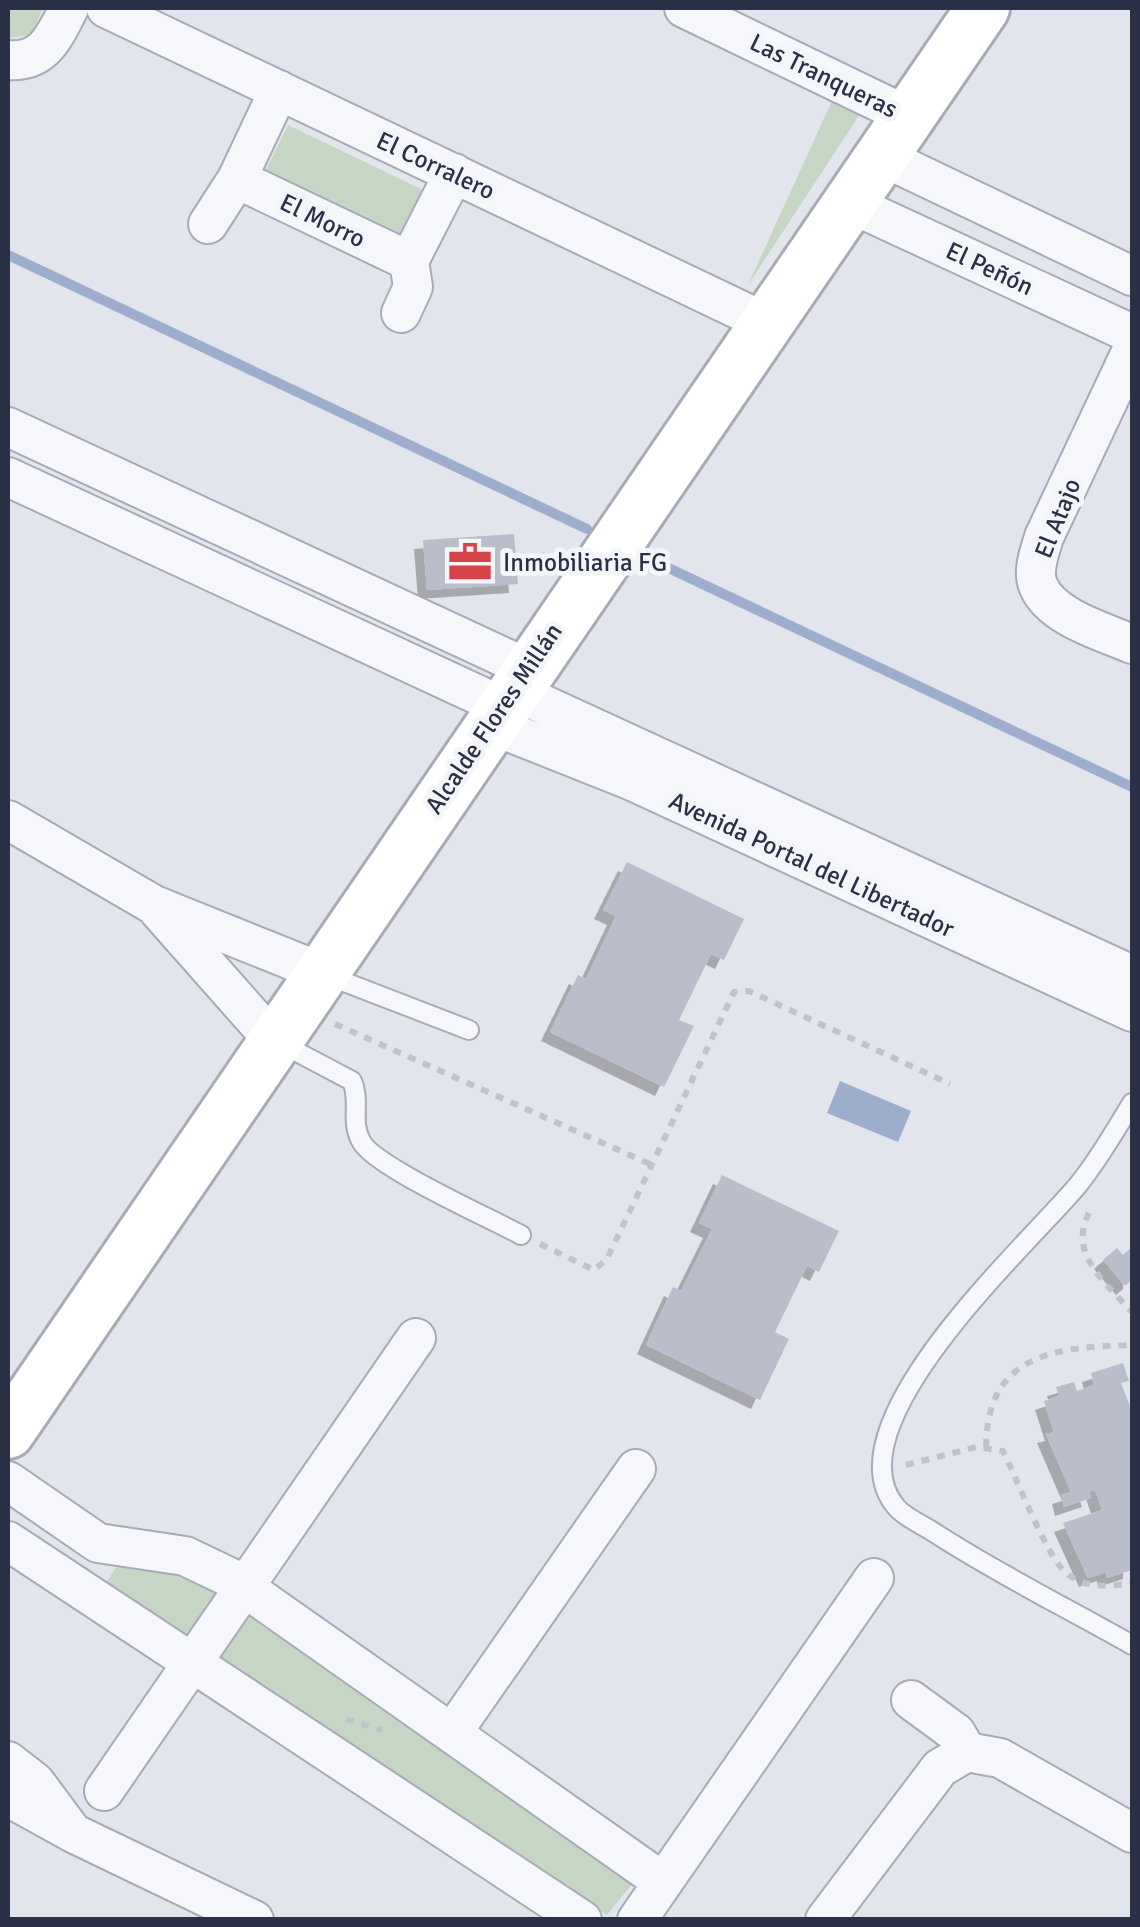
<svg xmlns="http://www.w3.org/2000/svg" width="1140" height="1927" font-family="Signika,sans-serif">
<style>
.green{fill:#c6d6c4}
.water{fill:#9daecd}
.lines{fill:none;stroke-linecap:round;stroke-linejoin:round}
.stream{stroke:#9daecd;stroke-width:10}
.building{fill:#babeca;filter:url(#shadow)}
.lane-casing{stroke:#a8abb7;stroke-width:22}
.street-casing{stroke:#a8abb7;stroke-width:42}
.secondary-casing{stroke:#a8abb7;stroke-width:58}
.path{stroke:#c1c3cb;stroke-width:6;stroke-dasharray:8 8;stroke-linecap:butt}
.lane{stroke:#f6f7fa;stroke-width:18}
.street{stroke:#f6f7fa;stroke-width:38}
.secondary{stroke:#fff;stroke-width:52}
.labels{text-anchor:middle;stroke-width:10;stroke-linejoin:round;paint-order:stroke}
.street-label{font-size:25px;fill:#2a3045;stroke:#f3f5f9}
.poi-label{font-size:25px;fill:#2a3045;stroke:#f3f5f9;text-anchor:start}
</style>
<defs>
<filter id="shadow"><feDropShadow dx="-9" dy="9" stdDeviation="0" flood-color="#0004"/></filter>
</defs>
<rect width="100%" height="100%" fill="#e3e5ec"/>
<!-- green -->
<path class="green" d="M8 8H43L31 35 8 38Z
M836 92 866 105 748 285Z
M288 125 423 190 399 241 263 176Z
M118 1564 195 1575 633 1883 607 1915 103 1588Z"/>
<!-- water -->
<path class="water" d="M840 1081 911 1111 898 1142 827 1113Z"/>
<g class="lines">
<!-- stream -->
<path class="stream" d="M8 255 587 529
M641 555 1132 787"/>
</g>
<!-- building -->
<path class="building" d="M514 534 518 584 427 590 423 540Z
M627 862 744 919 724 960 711 954 679 1020 694 1026 664 1087 550 1032 578 975 586 979 616 916 603 910Z
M722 1175 839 1231 819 1272 807 1266 775 1332 789 1339 760 1400 646 1345 673 1287 681 1291 712 1229 699 1223Z
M1132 1247V1280L1125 1286 1103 1260 1117 1248 1123 1255Z
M1123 1363 1129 1381 1121 1383 1132 1411V1570L1107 1578 1106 1572 1088 1578 1063 1523 1102 1510 1095 1490 1089 1492 1091 1498 1064 1507 1061 1495 1071 1492 1046 1434 1054 1432 1044 1401 1059 1396 1056 1387 1074 1382 1077 1391 1094 1385 1091 1373Z"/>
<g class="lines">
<!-- lane casing -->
<g class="lane-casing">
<path id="lane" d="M329 976 469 1030
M282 1044 352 1081C361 1101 350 1121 361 1141 373 1166 490 1218 521 1235
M1132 1103C1115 1131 1099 1159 1078 1185 1031 1242 825 1427 897 1508 906 1518 923 1525 935 1533 998 1574 1067 1608 1132 1645"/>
</g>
<!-- street casing -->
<g class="street-casing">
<path id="street" d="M106 8 765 322
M684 8 910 117
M8 60C44 63 54 37 69 8
M279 90 237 179 409 261 454 173
M881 156 1132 276
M847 202 1132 334
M208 224 237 179
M401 313 413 287 409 261
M1132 350 1044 537C1040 551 1032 570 1038 585 1050 617 1104 632 1132 644
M8 427 527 668
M8 477 502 706
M512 690 1132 975
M489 724 630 780 1132 1012
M8 820 154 905 321 972
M159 911 274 1041
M8 1481 98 1543 185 1556 231 1578 663 1882
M8 1541 582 1920
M911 1700 956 1733 967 1752
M452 1733 636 1469
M8 1761 35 1782 73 1833 8 1797
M104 1791 416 1338
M73 1833 254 1920
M637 1920 874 1578
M825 1920 940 1768 967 1752 1000 1758 1132 1833"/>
</g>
<!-- secondary casing -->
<g class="secondary-casing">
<path id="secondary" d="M8 1432 983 8"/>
</g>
<!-- path -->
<path class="path" d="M335 1024 652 1165
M1089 1213C1067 1254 1107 1284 1132 1312
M540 1244 594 1270 607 1259 734 992 749 991 950 1084
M986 1447C987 1354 1054 1347 1132 1345
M906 1465 976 1447 1003 1451C1016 1477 1046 1554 1064 1571 1083 1589 1109 1587 1132 1583
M346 1719 382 1730"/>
<!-- lane -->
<use href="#lane" class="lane"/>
<!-- street -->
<use href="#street" class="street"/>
<!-- secondary -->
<use href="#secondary" class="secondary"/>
</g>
<!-- icons -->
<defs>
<g id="office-bare" transform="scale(3.45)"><path d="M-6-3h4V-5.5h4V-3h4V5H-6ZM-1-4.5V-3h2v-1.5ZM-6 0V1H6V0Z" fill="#d54448" stroke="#f3f5f9" stroke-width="2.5" paint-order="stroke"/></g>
</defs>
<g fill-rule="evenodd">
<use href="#office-bare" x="470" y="562"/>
</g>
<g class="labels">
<!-- street labels -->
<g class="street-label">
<text transform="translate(824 75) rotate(26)" y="9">Las Tranqueras</text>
<text transform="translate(436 165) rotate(25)" y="9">El Corralero</text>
<text transform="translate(323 220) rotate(26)" y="9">El Morro</text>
<text transform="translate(990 268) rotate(25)" y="9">El Peñón</text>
<text transform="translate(1057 518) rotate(-68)" y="9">El Atajo</text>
<text transform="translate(493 718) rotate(-56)" y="9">Alcalde Flores Millán</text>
<text transform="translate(812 864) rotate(25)" y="9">Avenida Portal del Libertador</text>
</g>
<!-- poi labels -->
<g class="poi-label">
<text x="503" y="571">Inmobiliaria FG</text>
</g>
</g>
<!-- border -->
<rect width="1140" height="1927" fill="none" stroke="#2a3045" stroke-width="20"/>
</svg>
